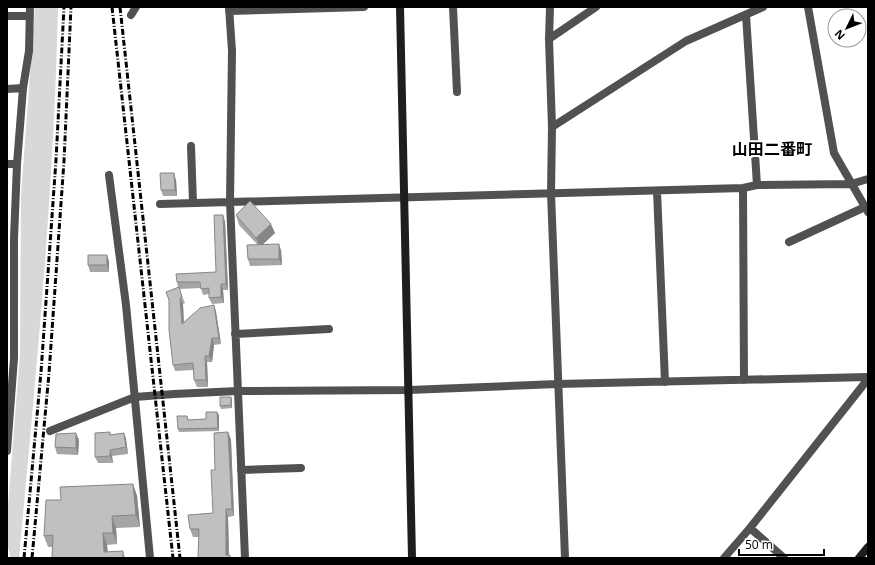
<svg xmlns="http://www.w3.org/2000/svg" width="875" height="565" font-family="'Open Sans','Noto Sans JP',sans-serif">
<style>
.green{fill:#d8d8d8}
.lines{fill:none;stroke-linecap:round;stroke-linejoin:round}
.street{stroke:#515151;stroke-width:8}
.secondary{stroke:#1e1e1e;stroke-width:8}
.rail{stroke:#000;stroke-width:3;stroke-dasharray:6 2 1 2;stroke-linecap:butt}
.wall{fill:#a5a5a5}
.shaded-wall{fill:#868686}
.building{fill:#c0c0c0;stroke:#868686}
.labels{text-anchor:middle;stroke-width:4;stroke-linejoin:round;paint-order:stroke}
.quarter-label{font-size:16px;font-weight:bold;fill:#000;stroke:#fff}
</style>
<rect width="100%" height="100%" fill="#fff"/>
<!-- green -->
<path class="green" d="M35 7H58C54 191 36 375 19 558H10L9 550 7 546V518L20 353 21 195Z"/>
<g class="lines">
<!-- street -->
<path class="street" d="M229 7 232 51 230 202 245 558
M453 7 457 92
M550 7 549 39 552 127 551 193 565 558
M808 7 834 153 868 212
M229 11 364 7
M131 15 136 7
M746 15 757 185
M7 16H30
M549 39 596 7
M7 89 23 88
M552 127 686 41 763 7
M191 146 193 203
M7 164H17
M109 175 126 305 150 558
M743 188 744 380
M657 191 665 382
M160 204 743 188 757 185 851 184 868 179
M789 242 865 207
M235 334 329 329
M50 431 135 397 174 394 238 391 409 390 557 384 868 377
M7 451 14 358V238L17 164 23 88 29 51 30 7
M241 470 301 468
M750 528 784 558
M724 558 750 528 868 379"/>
<!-- secondary -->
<path class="secondary" d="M400 7 412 558
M859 558 868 547"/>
<!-- rail -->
<path class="rail" d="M112 7 173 558
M120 7 180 558
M24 558 41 372 56 160 64 7
M32 558 49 373 64 161 71 7"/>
</g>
<!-- wall -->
<path class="wall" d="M176 180 177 196H163L161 190Z
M236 215 275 233 263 244 281 250 282 265 250 266 248 259 257 244 239 225Z
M225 221 228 290H223L224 303 212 304 209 298V294L203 295 201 288 179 289 185 303 183 304 184 322 214 305 216 312 221 344 214 345 212 362H207L208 387H197L194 380V370L175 371 173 365 178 287 177 282 216 272Z
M107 255 109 262V272H90L88 265Z
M231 397 232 400V408L221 409 220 406Z
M219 415V431L179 432 178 429 187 416 188 420 206 419Z
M110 432 111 435 124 433 126 439 128 454 112 456 113 463H98L95 457Z
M228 432 231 440 234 516 228 517 229 555 231 558 199 537H193L190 529 213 513 215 470Z
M79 440 78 455 57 454 55 447Z
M133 484 137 496 140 527 116 528 117 544 107 545 108 552 123 551 125 558H52L53 547H48L44 536 61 500Z"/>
<!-- shaded-wall -->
<path class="shaded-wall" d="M174 173 176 180 177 196 175 190Z
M223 215 225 221 228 290 226 284Z
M271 224 275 233 260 247 256 238Z
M279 244 281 250 282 265 279 259Z
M107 255 109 262V272L107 265Z
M221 284 223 290 224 303 221 297Z
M180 298 183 304 184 331 182 324Z
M214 305 216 312 221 344 219 338Z
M212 338 214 345 212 362 209 356Z
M205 356 207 362 208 387 206 380Z
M231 397 232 400V408L231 405Z
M217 412 219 415V431L218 428Z
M228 432 231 440 234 516 232 509Z
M76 433 79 440 78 455 76 448Z
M124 433 126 439 128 454 126 447Z
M110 450 112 456 113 463 110 456Z
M133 484 137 496 140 527 136 515Z
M226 509 228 517 229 558 226 555Z
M112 516 116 528 117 544 113 533Z
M103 533 107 545 108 558 104 552Z"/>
<!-- building -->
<path class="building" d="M160 173H174L175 190H161Z
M250 201 271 224 256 238 236 215Z
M214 215H223L226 284H221V297L209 298V288L201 289 200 282H177L176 274 216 272Z
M279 244V259H248L247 245Z
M88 255H107V265H88Z
M179 287 182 297 180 298 182 324 200 308 214 305 219 338H212L209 356H205L206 380H194L193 363 173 365 169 330V300L166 292Z
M220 397H231V405L220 406Z
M206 412H217L218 428 178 429 177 416H187L188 420 206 419Z
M110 432V435L124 433 126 447 110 450V456L95 457V433Z
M228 432 232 509H226V555H230V558H198L199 529H190L188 515 213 513 211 470H215L214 433Z
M76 433V448L55 447 56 434Z
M133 484 136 515 112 516 113 533H103L104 552 123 551V558H52L53 535 44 536 46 500H61L60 487Z"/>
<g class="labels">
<!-- quarter labels -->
<g class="quarter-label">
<text x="772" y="155">山田二番町</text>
</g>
</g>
<!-- border -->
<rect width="875" height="565" fill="none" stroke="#000000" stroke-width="16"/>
<!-- north arrow -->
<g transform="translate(847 28) rotate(227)"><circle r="19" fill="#ffffff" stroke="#999999"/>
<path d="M0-3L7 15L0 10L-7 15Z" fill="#000000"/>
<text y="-6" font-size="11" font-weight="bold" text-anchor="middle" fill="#000000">N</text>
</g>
<!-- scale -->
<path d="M739 549v6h85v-6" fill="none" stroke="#000000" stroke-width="2"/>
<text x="745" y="549" font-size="12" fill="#000000" stroke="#ffffff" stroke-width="3" paint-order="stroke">50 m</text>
</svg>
